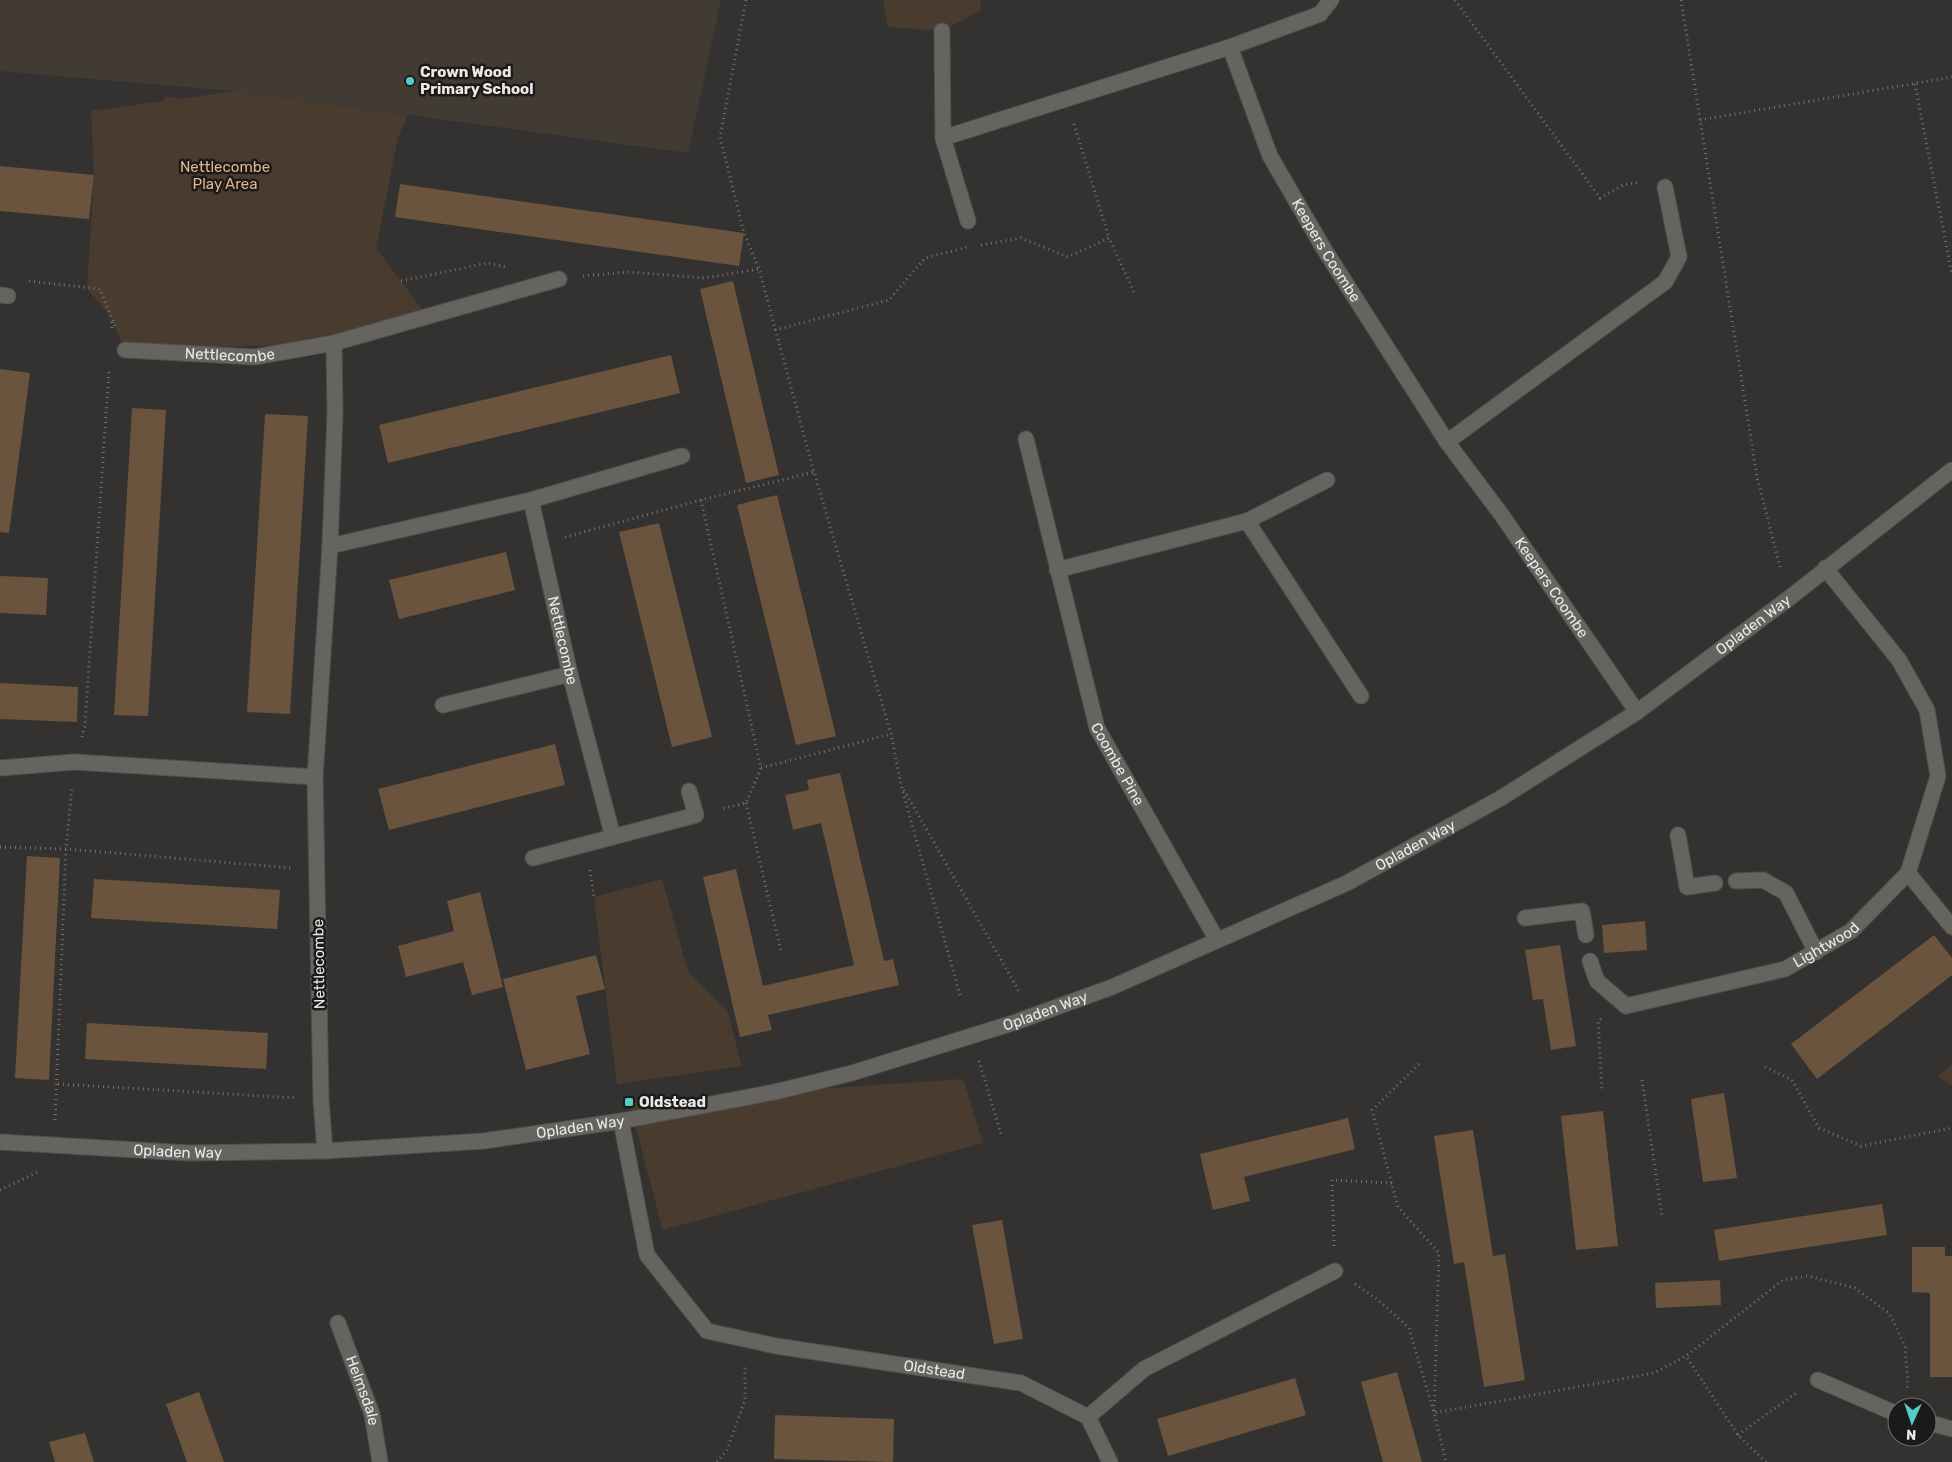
<svg xmlns="http://www.w3.org/2000/svg" width="1952" height="1462" font-family="Rubik,sans-serif">
<style>
.built{fill:#423b34}
.green{fill:#493c2f}
.building{fill:#6b543d}
.lines{fill:none;stroke-linecap:round;stroke-linejoin:round}
.service-casing{stroke:#52504e;stroke-width:17}
.minor-casing{stroke:#52504e;stroke-width:17}
.path{stroke:#747270;stroke-width:3;stroke-dasharray:1 4;stroke-linecap:butt}
.service{stroke:#666461;stroke-width:15}
.minor{stroke:#666461;stroke-width:15}
.poi-dot{fill:#54cdc9;stroke:#1b1a19;stroke-width:2}
.labels{text-anchor:middle;stroke-width:5;stroke-linejoin:round;paint-order:stroke}
.poi-label{font-size:15px;font-weight:bold;fill:#ebe9e8;stroke:#1b1a19;text-anchor:start}
.park-label{font-size:15px;fill:#e0b58a;stroke:#1b1a19}
.street-label{font-size:15px;fill:#ebe9e8;stroke:#1b1a19}
</style>
<rect width="100%" height="100%" fill="#343230"/>
<!-- built -->
<path class="built" d="M0 0H721L688 153 234 91 0 71Z"/>
<!-- green -->
<path class="green" d="M883 0H980L981 10 942 31 888 27Z
M234 91 408 115 398 137 376 248 427 316 334 343 125 350 112 319 87 288 94 175 91 111 164 101 165 96 180 99Z
M662 879 688 972 727 1010 742 1066 617 1084 594 897Z
M1952 1064V1086L1938 1076Z
M963 1079 983 1143 663 1230 629 1102Z"/>
<!-- building -->
<path class="building" d="M0 166 94 175 89 219 0 211Z
M400 184 744 233 739 266 395 217Z
M733 281 779 475 746 483 700 289Z
M671 355 680 393 388 463 379 425Z
M0 369 30 373 9 533 0 532Z
M132 408 166 410 148 716 114 715Z
M265 414 308 416 290 714 247 712Z
M777 495 836 736 796 745 737 505Z
M659 523 712 737 672 747 619 532Z
M506 552 515 590 399 619 389 580Z
M0 576 48 578 46 615 0 613Z
M0 683 78 687 77 722 0 719Z
M555 744 565 785 389 830 378 789Z
M840 773 884 961 893 959 899 985 768 1015 772 1030 740 1037 703 877 736 869 763 986 854 965 821 823 793 830 785 795 809 790 807 780Z
M27 856 60 858 49 1080 15 1078Z
M94 879 280 890 277 929 91 918Z
M480 892 503 987 472 995 463 962 406 977 398 946 454 931 447 901Z
M1645 921 1647 950 1604 953 1602 925Z
M1934 935 1952 958V975L1817 1079 1791 1044Z
M1560 945 1576 1046 1551 1050 1543 999 1533 1000 1525 950Z
M596 955 605 989 576 996 590 1054 526 1070 503 979Z
M87 1023 268 1033 266 1069 85 1059Z
M1724 1093 1737 1178 1703 1182 1691 1099Z
M1603 1111 1618 1246 1576 1250 1561 1116Z
M1348 1118 1355 1149 1244 1177 1250 1201 1213 1210 1200 1154Z
M1473 1130 1493 1256 1505 1254 1525 1380 1484 1387 1464 1262 1454 1264 1434 1136Z
M1882 1204 1887 1235 1719 1261 1714 1230Z
M1002 1220 1023 1339 994 1344 972 1225Z
M1912 1247H1945V1256H1952V1377H1930V1293L1912 1292Z
M1720 1280 1721 1305 1656 1308 1655 1283Z
M1397 1372 1422 1462H1383L1361 1382Z
M1295 1378 1306 1415 1168 1456 1157 1419Z
M199 1392 224 1462H187L166 1404Z
M775 1415 894 1419 893 1462 774 1459Z
M85 1433 94 1462H55L49 1442Z"/>
<g class="lines">
<!-- service casing -->
<g class="service-casing">
<path id="service" d="M443 705 570 674
M1678 835 1687 887 1715 883
M1908 873 1952 927
M1736 881 1763 880 1786 893 1816 952
M1525 918 1582 911 1586 935
M1590 961 1597 981 1626 1006"/>
</g>
<!-- minor casing -->
<g class="minor-casing">
<g id="minor">
<path d="M942 31 943 138 968 221"/>
<path id="s1" d="M1230 47 1270 156 1324 249 1447 442 1501 514 1637 712"/>
<path d="M943 138 1230 47 1320 14 1331 0"/>
<path d="M0 295 8 296"/>
<path id="s2" d="M125 350 255 357 334 343 559 279"/>
<path id="s3" d="M1026 439 1097 728 1217 940"/>
<path d="M1447 442 1665 282 1679 257 1665 187"/>
<path id="s4" d="M531 500 570 674 613 837"/>
<path d="M1247 521 1361 696"/>
<path d="M330 546 531 500 682 456"/>
<path d="M1057 570 1247 521 1327 480"/>
<path d="M0 768 74 762 315 777"/>
<path d="M533 858 696 815 689 791"/>
<path id="s5" d="M1626 1006 1785 969 1851 931 1908 873 1938 776 1927 710 1899 660 1825 568"/>
<path id="s6" d="M621 1121 647 1255 707 1331 776 1346 1021 1383 1088 1417 1110 1462"/>
<path id="s7" d="M0 1142 189 1153 325 1151 484 1141 621 1121 775 1092 852 1073 1013 1023 1112 987 1347 883 1501 798 1637 712 1788 599 1952 470"/>
<path d="M325 1151 321 1100 315 777 330 546 335 414 334 343"/>
<path id="s8" d="M338 1323 372 1414 380 1462"/>
<path d="M1818 1380 1897 1414"/>
<path d="M1088 1417 1144 1369 1335 1271"/>
<path d="M1927 1422 1952 1429"/>
</g>
</g>
<!-- path -->
<path class="path" d="M746 0 720 137 744 233 759 269 814 472 891 734 901 785 961 999
M1455 0 1600 198 1623 185 1641 182
M1681 0 1757 477 1781 571
M1915 84 1952 275
M1700 120 1952 77
M1074 124 1109 238
M981 245 1021 238 1068 257 1109 238 1134 292
M583 276 628 272 705 278 759 269
M29 281 100 289 116 328
M401 281 488 263 506 267
M112 328V319
M775 330 889 300 925 258 968 247
M701 500 761 768 746 803 721 809
M565 537 701 500 814 472
M82 737 85 725 109 370
M761 768 891 734
M904 790 1020 993
M746 803 781 951
M0 847 66 849 292 868
M590 870 594 897
M1601 1019 1598 1021 1602 1091
M979 1061 1002 1137
M1419 1064 1372 1110 1398 1207 1439 1253 1434 1413 1446 1462
M1765 1067 1792 1080 1819 1128 1861 1146 1952 1128
M1642 1080 1662 1216
M58 1084 296 1098
M55 1120 66 849 72 787
M0 1190 40 1171
M1334 1246 1332 1180 1392 1183
M1355 1284 1378 1300 1409 1328 1434 1413 1654 1373 1686 1356
M1738 1435 1796 1393
M717 1462 727 1450 745 1400V1367
M1766 1462 1738 1435 1686 1356 1783 1280 1808 1276 1855 1288 1889 1313 1905 1346 1908 1385 1906 1391"/>
<!-- service -->
<use href="#service" class="service"/>
<!-- minor -->
<use href="#minor" class="minor"/>
</g>
<!-- markers -->
<g class="poi-dot">
<circle cx="410" cy="81" r="5"/>
<rect x="624" y="1097" width="10" height="10" rx="2.5"/>
</g>
<g class="labels">
<!-- poi labels -->
<g class="poi-label">
<text x="420" y="77">Crown Wood<tspan x="420" dy="17">Primary School</tspan></text>
<text x="639" y="1107">Oldstead</text>
</g>
<!-- park labels -->
<g class="park-label">
<text x="225" y="172">Nettlecombe<tspan x="225" dy="17">Play Area</tspan></text>
</g>
<!-- street labels -->
<g class="street-label">
<text dy="5" stroke="none"><textPath href="#s1" startOffset="226">Keepers Coombe</textPath></text>
<text dy="5" stroke="none"><textPath href="#s2" startOffset="105">Nettlecombe</textPath></text>
<text dy="5" stroke="none"><textPath href="#s1" startOffset="632">Keepers Coombe</textPath></text>
<text dy="5" stroke="none"><textPath href="#s7" startOffset="1872">Opladen Way</textPath></text>
<text dy="5" stroke="none"><textPath href="#s4" startOffset="144">Nettlecombe</textPath></text>
<text dy="5" stroke="none"><textPath href="#s3" startOffset="339">Coombe Pine</textPath></text>
<text dy="5" stroke="none"><textPath href="#s7" startOffset="1468">Opladen Way</textPath></text>
<text dy="5" stroke="none"><textPath href="#s5" startOffset="211">Lightwood</textPath></text>
<text transform="translate(319 964) rotate(-91)" y="5">Nettlecombe</text>
<text dy="5" stroke="none"><textPath href="#s7" startOffset="1062">Opladen Way</textPath></text>
<text dy="5" stroke="none"><textPath href="#s7" startOffset="582">Opladen Way</textPath></text>
<text dy="5" stroke="none"><textPath href="#s7" startOffset="178">Opladen Way</textPath></text>
<text dy="5" stroke="none"><textPath href="#s6" startOffset="464">Oldstead</textPath></text>
<text dy="5" stroke="none"><textPath href="#s8" startOffset="72">Helmsdale</textPath></text>
</g>
</g>
<!-- north arrow -->
<g transform="translate(1912 1422) rotate(183)"><circle r="24" fill="#1b1a19" stroke="#6e6d6c"/>
<path d="M0-4L9 19L0 12L-9 19Z" fill="#54cdc9"/>
<text y="-8" font-size="14" font-weight="bold" text-anchor="middle" fill="#ebe9e8">N</text>
</g>
</svg>
